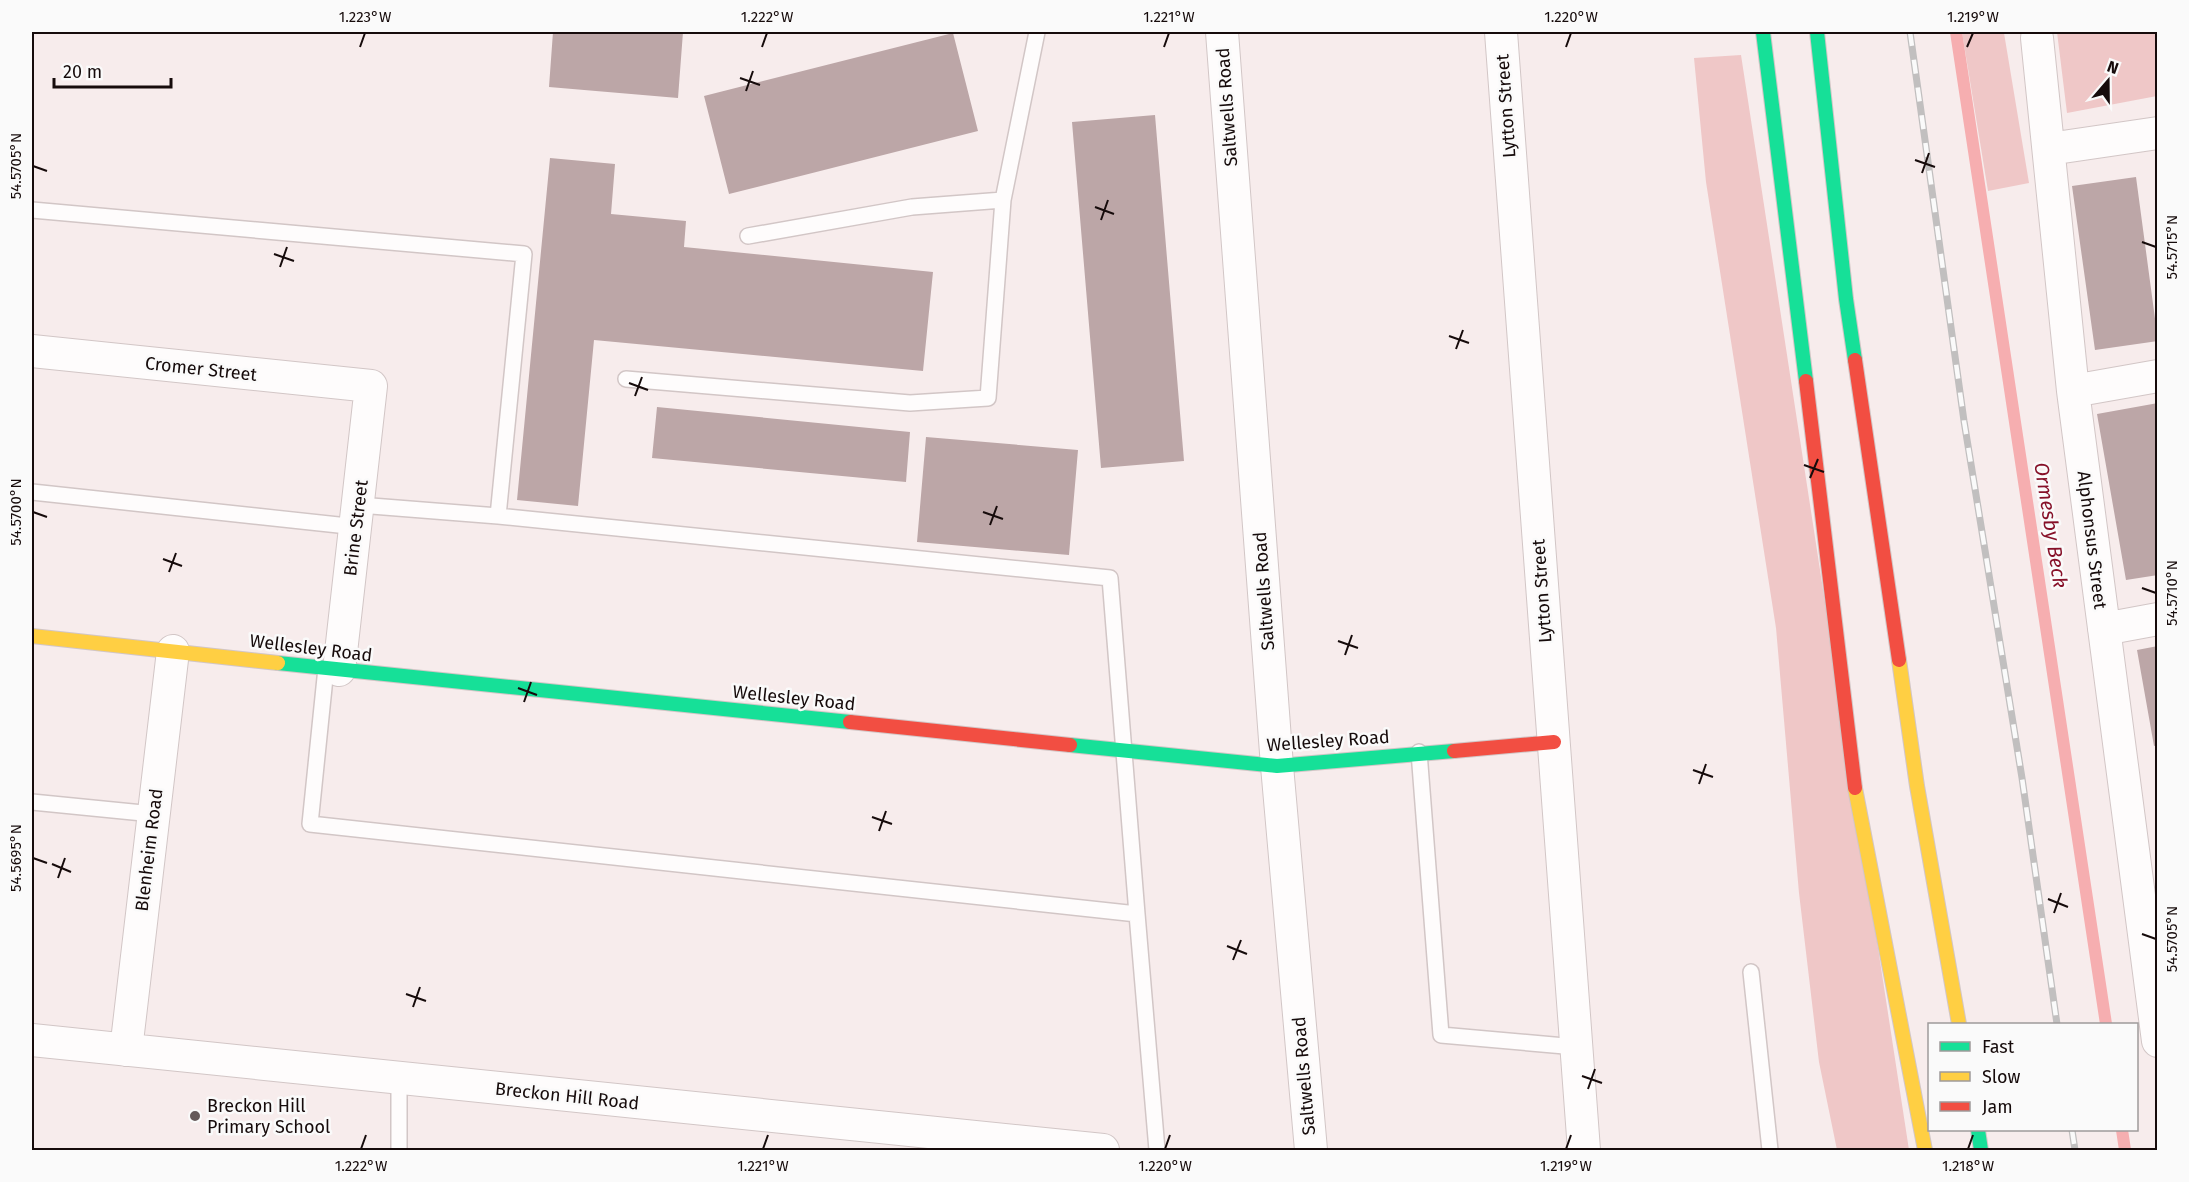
<svg xmlns="http://www.w3.org/2000/svg" width="2189" height="1182" font-family="'Fira Sans',sans-serif">
<style>
.green{fill:#efc7c7}
.lines{fill:none;stroke-linecap:round;stroke-linejoin:round}
.stream{stroke:#f6aeb0;stroke-width:12}
.building{fill:#bca6a7}
.lane-casing{stroke:#d2c6c6;stroke-width:18}
.street-casing{stroke:#d2c6c6;stroke-width:34}
.fast-casing{stroke:#d2c6c6;stroke-width:16}
.slow-casing{stroke:#d2c6c6;stroke-width:16}
.jam-casing{stroke:#d2c6c6;stroke-width:16}
.lane{stroke:#fefcfc;stroke-width:15}
.street{stroke:#fefcfc;stroke-width:32}
.fast{stroke:#16e098;stroke-width:14}
.slow{stroke:#ffcf43;stroke-width:14}
.jam{stroke:#f24e42;stroke-width:14}
.rail-casing{stroke:#c1bfbf;stroke-width:7}
.rail{stroke:#fafafa;stroke-width:4.5;stroke-dasharray:14;stroke-linecap:butt}
.ticks{fill:none;stroke:#160b0b;stroke-width:2}
.poi-dot{fill:#655a5a;stroke:#fafafa;stroke-width:2}
.labels{text-anchor:middle;stroke-width:5;stroke-linejoin:round;paint-order:stroke}
.street-label{font-size:18px;fill:#160b0b;stroke:#fafafa}
.poi-label{font-size:18px;fill:#160b0b;stroke:#fafafa;text-anchor:start}
.water-label{font-size:20px;font-style:italic;fill:#861028;stroke:#fafafa}
.neatline{fill:none;stroke:#160b0b;stroke-width:2}
.ticks-label{font-size:15px;text-anchor:middle;fill:#160b0b}
</style>
<rect width="100%" height="100%" fill="#f7ecec"/>
<!-- green -->
<path class="green" d="M1962 32H2017L2004 33 2029 183 1988 191Z
M2057 32H2157V96L2067 113Z
M1741 55 1909 1150H1837L1819 1062 1799 893 1776 628 1706 182 1694 58Z"/>
<g class="lines">
<!-- stream -->
<path class="stream" d="M1956 32 2106 1024
M2122 1130 2125 1150"/>
</g>
<!-- building -->
<path class="building" d="M553 32H683L678 98 549 87Z
M953 33 978 131 729 194 704 96Z
M1155 115 1184 461 1101 468 1072 122Z
M550 158 615 164 611 214 686 221 684 247 933 272 923 371 594 340 578 506 517 500Z
M2136 177 2158 341 2095 350 2072 186Z
M2158 403V575L2126 580 2097 414Z
M657 407 910 432 906 482 652 458Z
M926 437 1078 450 1069 555 917 542Z
M2158 646V745L2154 746 2137 650Z"/>
<g class="lines">
<!-- lane casing -->
<g class="lane-casing">
<path id="lane" d="M32 210 524 254 498 516
M748 236 912 207 1003 200
M626 379 910 403 988 398 1003 200 1037 32
M32 492 357 527
M359 505 498 516 1110 578 1137 914
M326 668 310 824 1137 914 1157 1150
M1419 752 1441 1035 1576 1047
M32 802 153 814
M1751 972 1770 1150
M399 1079V1150"/>
</g>
<!-- street casing -->
<g class="street-casing">
<path id="street" d="M1222 32 1277 766 1311 1150
M1501 32 1584 1150
M2037 38 2073 391 2158 1041
M2049 149 2158 133
M32 351 371 386 339 670
M2073 391 2158 376
M2104 629 2158 619
M32 1040 1103 1150
M126 1050 173 651"/>
</g>
<!-- fast casing -->
<g class="fast-casing">
<path id="fast" d="M1763 32 1806 381
M1817 32 1846 299 1855 360
M278 663 850 722
M1070 745 1277 766 1454 751
M1978 1130 1981 1150"/>
</g>
<!-- slow casing -->
<g class="slow-casing">
<path id="slow" d="M32 636 278 663
M1899 660 1917 786 1959 1024
M1855 788 1925 1150"/>
</g>
<!-- jam casing -->
<g class="jam-casing">
<path id="jam" d="M1855 360 1899 660
M1806 381 1855 788
M850 722 1070 745
M1454 751 1554 742"/>
</g>
<!-- lane -->
<use href="#lane" class="lane"/>
<!-- street -->
<use href="#street" class="street"/>
<!-- fast -->
<use href="#fast" class="fast"/>
<!-- slow -->
<use href="#slow" class="slow"/>
<!-- jam -->
<use href="#jam" class="jam"/>
<!-- rail casing -->
<g class="rail-casing">
<path id="rail" d="M1910 32 1964 421 2022 778 2057 1024
M2072 1130 2075 1150"/>
</g>
<!-- rail -->
<use href="#rail" class="rail"/>
</g>
<!-- ticks -->
<path class="ticks" d="M360 47 365 33M762 47 767 33M1164 47 1169 33M1566 47 1571 33M1967 47 1973 33M740 78 760 85M746 91 753 71M1915 160 1935 167M33 166 47 171M1922 173 1929 153M1095 207 1114 214M1101 220 1108 200M2142 242 2156 247M274 254 294 261M280 267 287 247M1449 336 1469 343M1456 349 1463 330M629 383 648 390M635 396 642 377M1804 465 1824 472M1810 478 1818 459M33 512 47 517M983 512 1003 519M990 525 997 506M163 559 182 566M169 572 176 553M2142 588 2156 593M1338 641 1358 648M1345 655 1352 635M518 688 537 695M524 702 531 682M1693 770 1713 777M1699 784 1706 764M872 817 892 824M879 831 886 811M33 858 47 863M52 864 71 872M58 878 65 858M2048 899 2068 907M2054 913 2061 893M2142 934 2156 939M1227 946 1247 954M1233 960 1241 940M406 994 426 1001M413 1007 420 987M1582 1076 1602 1083M1588 1089 1595 1069M361 1149 366 1135M763 1149 768 1135M1165 1149 1170 1135M1566 1149 1571 1135M1968 1149 1973 1135"/>
<!-- markers -->
<circle class="poi-dot" cx="195" cy="1116" r="6"/>
<g class="labels">
<!-- street labels -->
<g class="street-label">
<text transform="translate(1506 106) rotate(-94)" y="6">Lytton Street</text>
<text transform="translate(1227 107) rotate(-94)" y="6">Saltwells Road</text>
<text transform="translate(201 369) rotate(6)" y="6">Cromer Street</text>
<text transform="translate(356 528) rotate(-83)" y="6">Brine Street</text>
<text transform="translate(2092 540) rotate(83)" y="6">Alphonsus Street</text>
<text transform="translate(1264 591) rotate(-94)" y="6">Saltwells Road</text>
<text transform="translate(1542 591) rotate(-94)" y="6">Lytton Street</text>
<text transform="translate(311 648) rotate(7)" y="6">Wellesley Road</text>
<text transform="translate(794 698) rotate(6)" y="6">Wellesley Road</text>
<text transform="translate(1328 741) rotate(-4)" y="6">Wellesley Road</text>
<text transform="translate(149 850) rotate(-83)" y="6">Blenheim Road</text>
<text transform="translate(1304 1076) rotate(-95)" y="6">Saltwells Road</text>
<text transform="translate(567 1096) rotate(6)" y="6">Breckon Hill Road</text>
</g>
<!-- poi labels -->
<g class="poi-label">
<text x="207" y="1112">Breckon Hill<tspan x="207" dy="21">Primary School</tspan></text>
</g>
<!-- water labels -->
<g class="water-label">
<text transform="translate(2051 525) rotate(81)" y="7">Ormesby Beck</text>
</g>
</g>
<!-- border -->
<rect width="2189" height="1182" fill="none" stroke="#fafafa" stroke-width="66"/>
<!-- legend -->
<rect x="1928" y="1023" width="210" height="108" fill="#fafafa" stroke="#9f9a9a" stroke-width="1.5"/>
<rect x="1940" y="1042" width="30" height="9" fill="#16e098" stroke="#9f9a9a" stroke-width="1.5"/>
<text x="1982" y="1053" font-size="18" fill="#160b0b">Fast</text>
<rect x="1940" y="1072" width="30" height="9" fill="#ffcf43" stroke="#9f9a9a" stroke-width="1.5"/>
<text x="1982" y="1083" font-size="18" fill="#160b0b">Slow</text>
<rect x="1940" y="1102" width="30" height="9" fill="#f24e42" stroke="#9f9a9a" stroke-width="1.5"/>
<text x="1982" y="1113" font-size="18" fill="#160b0b">Jam</text>
<!-- north arrow -->
<g transform="translate(2108 81) rotate(20)" stroke="#fafafa" stroke-width="4.5" paint-order="stroke">
<path d="M0-4.5L10 22L0 15L-10 22Z" fill="#160b0b"/>
<text y="-9" font-size="16" font-weight="bold" text-anchor="middle" fill="#160b0b">N</text>
</g>
<!-- scale -->
<path d="M54 78v9h117v-9" fill="none" stroke="#160b0b" stroke-width="3"/>
<text x="63" y="78" font-size="18" fill="#160b0b" stroke="#fafafa" stroke-width="4.5" paint-order="stroke">20 m</text>
<rect x="33" y="33" width="2123" height="1116" class="neatline"/>
<g class="ticks-label">
<text x="365" y="22">1.223°W</text>
<text x="767" y="22">1.222°W</text>
<text x="1169" y="22">1.221°W</text>
<text x="1571" y="22">1.220°W</text>
<text x="1973" y="22">1.219°W</text>
<text transform="translate(16 166) rotate(-90)" y="5">54.5705°N</text>
<text transform="translate(2172 247) rotate(-90)" y="5">54.5715°N</text>
<text transform="translate(16 512) rotate(-90)" y="5">54.5700°N</text>
<text transform="translate(2172 593) rotate(-90)" y="5">54.5710°N</text>
<text transform="translate(16 858) rotate(-90)" y="5">54.5695°N</text>
<text transform="translate(2172 939) rotate(-90)" y="5">54.5705°N</text>
<text x="361" y="1171">1.222°W</text>
<text x="763" y="1171">1.221°W</text>
<text x="1165" y="1171">1.220°W</text>
<text x="1566" y="1171">1.219°W</text>
<text x="1968" y="1171">1.218°W</text>
</g>
</svg>
